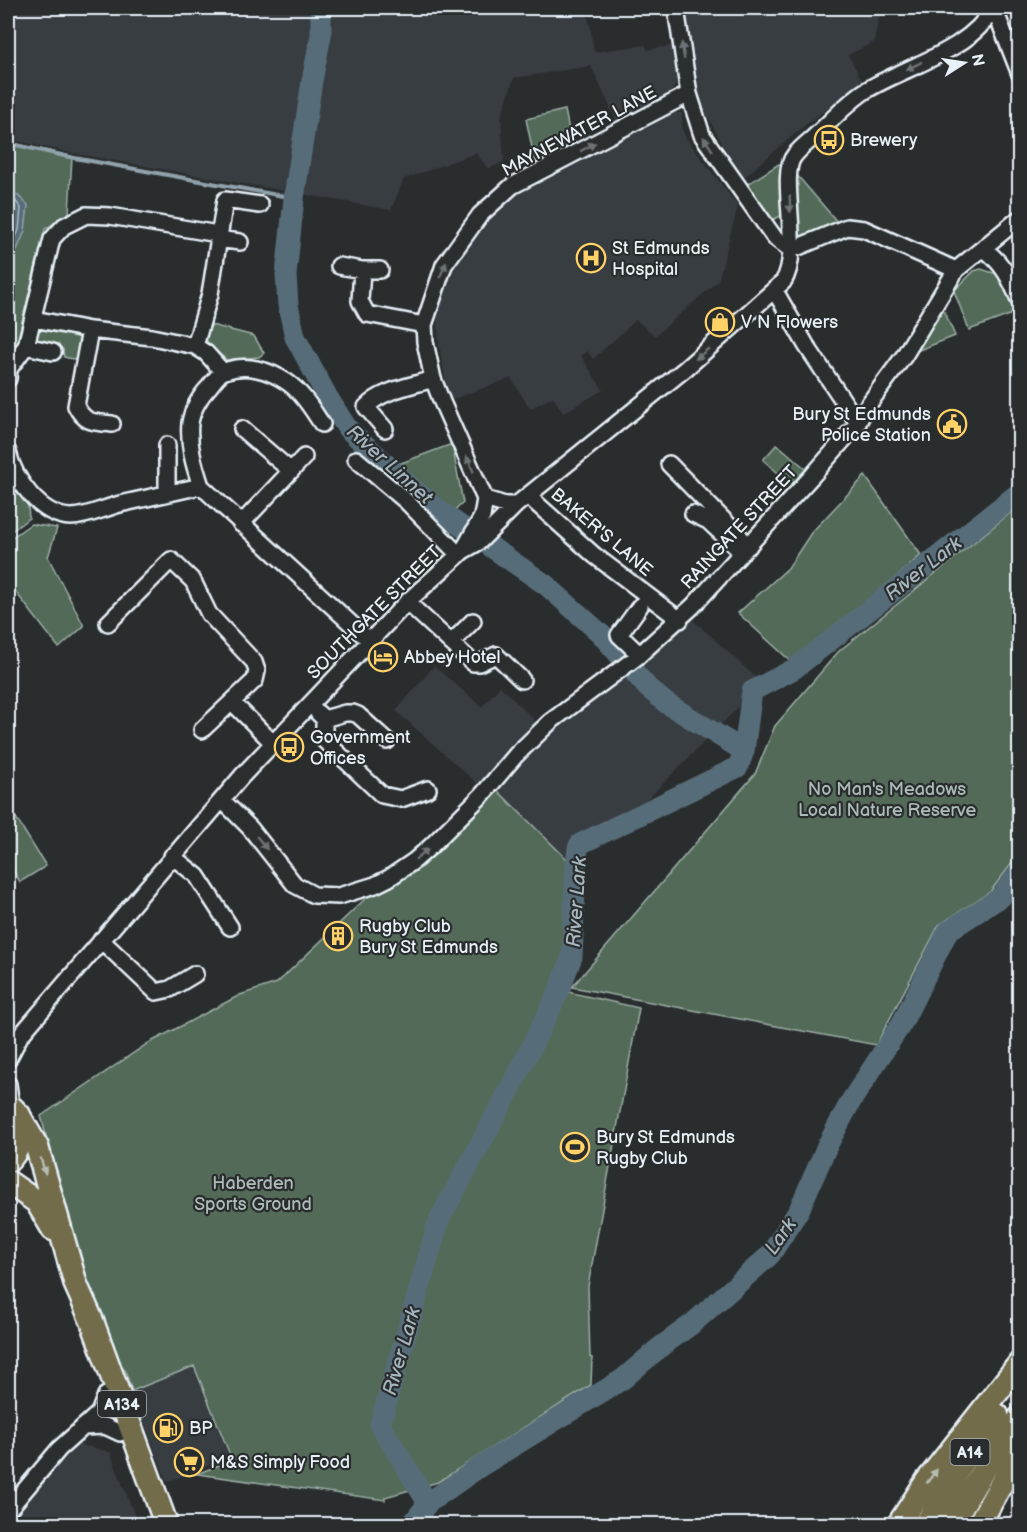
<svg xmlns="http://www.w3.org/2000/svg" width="1027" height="1532" font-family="'Balsamiq Sans',sans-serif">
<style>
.built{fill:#373c42}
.green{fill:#526b58;stroke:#9daea8;stroke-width:1.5}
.water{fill:#566d79;stroke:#90a2ac;stroke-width:1.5}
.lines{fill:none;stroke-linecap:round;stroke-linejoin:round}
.shore{stroke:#aebcc5;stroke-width:1.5}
.stream{stroke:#90a2ac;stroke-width:4}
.river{stroke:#566d79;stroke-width:21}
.minor-casing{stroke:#e8f1f8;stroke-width:20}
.highway-casing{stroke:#e8f1f8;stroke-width:27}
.minor{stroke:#2a2d2e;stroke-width:15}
.highway{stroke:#736c4b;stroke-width:22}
.oneway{fill:#6c7275}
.oneway2{fill:#b9bcb3}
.labels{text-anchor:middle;stroke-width:4.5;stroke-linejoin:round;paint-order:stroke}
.shield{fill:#2a2d2e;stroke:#afb6bb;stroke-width:1.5}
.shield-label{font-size:16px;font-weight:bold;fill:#e8f1f8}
.street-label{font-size:18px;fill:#e8f1f8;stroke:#2a2d2e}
.poi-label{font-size:18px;fill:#e8f1f8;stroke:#2a2d2e;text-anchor:start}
.park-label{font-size:18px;fill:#acbbb8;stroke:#2a2d2e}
.water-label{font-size:20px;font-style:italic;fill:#a6b6bf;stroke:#2a2d2e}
</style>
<rect width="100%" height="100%" fill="#2a2d2e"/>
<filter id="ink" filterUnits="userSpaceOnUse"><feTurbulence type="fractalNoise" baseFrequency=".0167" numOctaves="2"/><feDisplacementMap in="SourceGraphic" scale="12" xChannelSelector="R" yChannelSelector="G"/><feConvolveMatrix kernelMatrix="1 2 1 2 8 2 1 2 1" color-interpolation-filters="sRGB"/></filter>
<g filter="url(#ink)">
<!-- built -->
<path class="built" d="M16 8H212L244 15 246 8H585L590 25 594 52 646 45 647 50 675 45 680 79 671 91 657 102 617 122 591 66 514 78 501 117 504 162 488 169 476 153 404 179 391 210 72 153 8 139V41Z
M685 8H899L879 17 874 42 848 55 863 82 804 126 741 180 694 90 685 22Z
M671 113H682V129L686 138 738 206 718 281 655 336 636 320 593 359 587 350 581 356 603 390 563 413 553 397 530 409 511 378 451 400 447 390 439 345 437 312 439 298 450 269 478 230 504 203 533 182Z
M692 619 762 683 632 815 578 840 575 846 574 866 495 788 565 720 636 669Z
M434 666 482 707 500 686 539 725 481 787 396 711Z
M194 1365 229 1458 167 1482 132 1391Z
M78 1444 110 1452 138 1524H8L61 1462Z"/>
<!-- green -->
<path class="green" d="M565 110 572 145 535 162 526 119Z
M8 142 72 156 69 214 45 229 17 342 8 353Z
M779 164 782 166 783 215 774 219 767 218 743 187Z
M796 174 839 224 800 240 799 235Z
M981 269 1000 275 1015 313 969 330 954 291 974 271Z
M943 308 955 336 914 352 937 310Z
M211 325 254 336 264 353 259 357 227 360 212 348 205 338Z
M47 327 76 331 83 339 79 360 64 357 63 349 35 342 39 330Z
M452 444 463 503 450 515 417 489 393 466Z
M777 444 813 475 799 491 763 460Z
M8 461 27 496 29 518 8 534Z
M865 476 921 555 796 666 738 613 788 568 811 533Z
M1019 506V854L990 892 939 925 876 1045 572 987 755 774 775 726 839 651Z
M31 524 57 528 48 557 84 626 59 648 8 582V540Z
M496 789 574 866 567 959 512 1080 517 1083 564 991 639 1008 588 1286 590 1357 592 1358 591 1385 438 1482 385 1497V1500L197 1474 232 1460 194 1366 132 1391 125 1370H120L81 1269 73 1230 58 1183 41 1116 147 1044 240 995 277 983 368 896 424 860Z
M13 813 46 866 20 882 8 862V817Z"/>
<!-- water -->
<path class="water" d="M8 192 16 194 28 205 25 231 16 252 8 254Z"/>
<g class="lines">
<!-- shore -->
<path class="shore" d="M8 198 14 199 21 208 19 230 12 246 8 247"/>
<!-- stream -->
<path class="stream" d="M8 143 69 157 294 198"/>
<!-- river -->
<path class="river" d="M321 8V35L312 81 294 198 286 275 288 305 295 337 327 396 347 428 413 489 445 515 546 585 601 634 648 688 666 703 744 751
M428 1503 481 1466 623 1379 659 1348 692 1324 770 1255 799 1210 827 1146 851 1101 902 1023 948 931 1001 897 1020 871
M412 1524 428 1503 380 1425 439 1220 514 1082 559 991 572 957 576 865 578 848 580 844 738 767 744 751 752 691 794 669 1020 492"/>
<!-- minor casing -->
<g class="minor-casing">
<path id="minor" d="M676 8 689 94 702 135 774 237 791 250
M994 8 1020 74
M217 239 240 242
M984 249C1003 263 1011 280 1020 302
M791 250 847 227 864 229 956 270
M339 266 362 270H380
M362 270 360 301 367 314 424 325
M775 291 806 345 858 423
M34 319 90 330 152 337 195 346 206 353 223 372
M90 330 76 406C85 424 95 422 112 424
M26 346 53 352
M195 346 210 294 225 200 260 205
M8 379 9 369 26 346 52 239 64 226 86 215 110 216 218 234
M322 424C312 409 302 392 287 382 269 370 246 363 225 371 219 373 213 382 209 387 200 396 192 410 190 423 188 445 194 465 201 486L370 641
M242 429 291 471
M385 429 366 407C382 390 411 386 433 379
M167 445V493
M8 452C14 479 40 516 71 517 87 517 104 508 120 504 147 498 174 492 201 486
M356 459 406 501 459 555
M669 464 749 546
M528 496 594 555 680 620
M485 499 505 505H516
M693 514 708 521 736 547
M241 524 304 457
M465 547 482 517 485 499 442 402 433 379 425 342 424 325 444 265 480 215 512 186 689 94
M407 602 473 663H479L496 655 522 680
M108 623 171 560 193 581 209 614 254 662 257 671 255 680 202 730
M451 643 473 621
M639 654 619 635 640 606
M232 702 273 743
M318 713 324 719 345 713H353L358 715 387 741
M324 719V740L382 795 401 799 428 789
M222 800 250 828 295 885 314 895 339 896 375 885 389 878 414 861 431 846 482 795 516 755 550 722 637 657 693 606 813 475 858 423 865 409 904 356 956 270 1020 218
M172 856 197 876 230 927
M101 940 156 992 170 989 195 974
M8 1059 20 1036 242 776 407 602 463 551 479 542 516 505 685 369 783 282C803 252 778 175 794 156 800 148 810 141 817 134 832 120 847 103 865 91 905 66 970 52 993 8
M8 1084 11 1106
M83 1427 105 1426 120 1433
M8 1510 59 1449 99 1413 106 1395"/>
</g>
<!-- highway casing -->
<g class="highway-casing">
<path id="highway" d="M8 1104 18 1114 37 1147 76 1285 92 1321 166 1524
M8 1161C21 1148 23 1132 19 1115
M8 1182 37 1202 53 1229
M899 1524 927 1481 1020 1363
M926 1524 963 1461 997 1415
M951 1524 998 1446 1020 1418
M979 1524 1020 1450"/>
</g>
<!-- minor -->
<use href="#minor" class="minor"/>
<!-- highway -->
<use href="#highway" class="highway"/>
</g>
<!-- one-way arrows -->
<defs><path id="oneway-solid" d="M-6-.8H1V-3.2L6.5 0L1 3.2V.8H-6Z" transform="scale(1.5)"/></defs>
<g class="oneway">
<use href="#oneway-solid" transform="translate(683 51) rotate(-99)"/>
<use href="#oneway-solid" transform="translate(914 66) rotate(153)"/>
<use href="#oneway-solid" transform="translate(708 144) rotate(-124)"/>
<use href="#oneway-solid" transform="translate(588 147) rotate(-29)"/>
<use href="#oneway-solid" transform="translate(790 204) rotate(88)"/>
<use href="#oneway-solid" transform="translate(443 270) rotate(-66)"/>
<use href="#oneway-solid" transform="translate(702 354) rotate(140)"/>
<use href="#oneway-solid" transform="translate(470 464) rotate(-114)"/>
<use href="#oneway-solid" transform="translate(262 843) rotate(51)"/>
<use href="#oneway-solid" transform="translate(422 854) rotate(-40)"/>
</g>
<g class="oneway2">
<use href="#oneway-solid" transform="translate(43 1166) rotate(74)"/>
<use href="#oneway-solid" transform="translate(932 1476) rotate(-53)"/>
</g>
</g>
<!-- icons -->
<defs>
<g id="bus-ring" transform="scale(1.5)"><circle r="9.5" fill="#2a2d2e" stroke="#ffd166" stroke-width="1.5"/><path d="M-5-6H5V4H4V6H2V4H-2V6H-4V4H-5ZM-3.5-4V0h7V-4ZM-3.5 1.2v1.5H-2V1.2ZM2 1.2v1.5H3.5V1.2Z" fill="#ffd166"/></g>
<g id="hospital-ring" transform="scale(1.5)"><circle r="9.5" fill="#2a2d2e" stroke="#ffd166" stroke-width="1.5"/><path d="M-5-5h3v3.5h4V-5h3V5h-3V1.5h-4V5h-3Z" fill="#ffd166"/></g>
<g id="shop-ring" transform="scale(1.5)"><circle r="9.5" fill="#2a2d2e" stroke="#ffd166" stroke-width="1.5"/><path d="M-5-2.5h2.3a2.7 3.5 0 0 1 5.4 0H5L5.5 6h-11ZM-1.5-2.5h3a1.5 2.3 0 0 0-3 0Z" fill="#ffd166"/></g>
<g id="civic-ring" transform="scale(1.5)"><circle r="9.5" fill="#2a2d2e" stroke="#ffd166" stroke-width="1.5"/><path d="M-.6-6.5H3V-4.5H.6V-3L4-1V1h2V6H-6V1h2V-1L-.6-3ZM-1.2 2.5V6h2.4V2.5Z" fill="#ffd166"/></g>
<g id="hotel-ring" transform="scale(1.5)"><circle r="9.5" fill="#2a2d2e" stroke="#ffd166" stroke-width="1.5"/><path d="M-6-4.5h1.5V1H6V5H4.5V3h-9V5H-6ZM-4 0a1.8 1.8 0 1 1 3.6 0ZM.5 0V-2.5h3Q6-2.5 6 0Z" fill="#ffd166"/></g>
<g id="building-ring" transform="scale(1.5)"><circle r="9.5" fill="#2a2d2e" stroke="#ffd166" stroke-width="1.5"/><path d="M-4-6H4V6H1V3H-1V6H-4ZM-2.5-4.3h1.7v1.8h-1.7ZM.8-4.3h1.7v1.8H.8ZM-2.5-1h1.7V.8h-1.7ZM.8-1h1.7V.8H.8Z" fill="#ffd166"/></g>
<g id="stadium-ring" transform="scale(1.5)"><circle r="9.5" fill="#2a2d2e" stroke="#ffd166" stroke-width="1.5"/><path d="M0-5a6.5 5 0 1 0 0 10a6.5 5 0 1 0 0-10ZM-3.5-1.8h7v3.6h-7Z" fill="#ffd166"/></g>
<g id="fuel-ring" transform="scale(1.5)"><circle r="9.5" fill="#2a2d2e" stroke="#ffd166" stroke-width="1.5"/><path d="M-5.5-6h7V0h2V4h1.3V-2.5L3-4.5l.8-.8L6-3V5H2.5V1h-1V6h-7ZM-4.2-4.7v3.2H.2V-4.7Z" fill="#ffd166"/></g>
<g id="supermarket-ring" transform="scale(1.5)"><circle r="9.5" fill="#2a2d2e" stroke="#ffd166" stroke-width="1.5"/><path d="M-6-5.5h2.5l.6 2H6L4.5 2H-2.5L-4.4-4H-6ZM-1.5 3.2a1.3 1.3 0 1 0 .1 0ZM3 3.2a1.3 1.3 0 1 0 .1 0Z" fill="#ffd166"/></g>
</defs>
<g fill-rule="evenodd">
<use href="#bus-ring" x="829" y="140"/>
<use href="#hospital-ring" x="591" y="258"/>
<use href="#shop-ring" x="720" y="322"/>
<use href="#civic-ring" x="952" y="424"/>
<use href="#hotel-ring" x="383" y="657"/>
<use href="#bus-ring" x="289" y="747"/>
<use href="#building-ring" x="338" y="936"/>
<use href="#stadium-ring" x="575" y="1147"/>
<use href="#fuel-ring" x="168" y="1428"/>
<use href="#supermarket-ring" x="189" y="1462"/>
</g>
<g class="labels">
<!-- shield labels -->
<g class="shield">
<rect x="98" y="1391" width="48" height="26" rx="4.5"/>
<rect x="950.5" y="1439" width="39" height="26" rx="4.5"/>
</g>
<g class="shield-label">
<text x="122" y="1410">A134</text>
<text x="970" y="1458">A14</text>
</g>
<!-- street labels -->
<g class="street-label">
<text transform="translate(579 131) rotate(-28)" y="6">MAYNEWATER LANE</text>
<text transform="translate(739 527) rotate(-47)" y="6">RAINGATE STREET</text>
<text transform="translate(602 532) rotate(40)" y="6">BAKER'S LANE</text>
<text transform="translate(374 612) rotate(-45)" y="6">SOUTHGATE STREET</text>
</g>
<!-- poi labels -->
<g class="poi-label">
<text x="850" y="146">Brewery</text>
<text x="612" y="254">St Edmunds<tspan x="612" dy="21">Hospital</tspan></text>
<text x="741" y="328">V N Flowers</text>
<text x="931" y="420" text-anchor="end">Bury St Edmunds<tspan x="931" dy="21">Police Station</tspan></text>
<text x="404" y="663">Abbey Hotel</text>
<text x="310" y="743">Government<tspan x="310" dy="21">Offices</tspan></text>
<text x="359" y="932">Rugby Club<tspan x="359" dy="21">Bury St Edmunds</tspan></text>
<text x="596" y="1143">Bury St Edmunds<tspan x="596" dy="21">Rugby Club</tspan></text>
<text x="189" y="1434">BP</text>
<text x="210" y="1468">M&amp;S Simply Food</text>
</g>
<!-- park labels -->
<g class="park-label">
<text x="887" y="795">No Man's Meadows<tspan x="887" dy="21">Local Nature Reserve</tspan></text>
<text x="253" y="1189">Haberden<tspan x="253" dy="21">Sports Ground</tspan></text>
</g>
<!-- water labels -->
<g class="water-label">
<text transform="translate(390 464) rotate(42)" y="7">River Linnet</text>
<text transform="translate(923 568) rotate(-38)" y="7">River Lark</text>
<text transform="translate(576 902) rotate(-86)" y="7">River Lark</text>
<text transform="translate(780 1236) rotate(-55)" y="7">Lark</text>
<text transform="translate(401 1351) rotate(-74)" y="7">River Lark</text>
</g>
</g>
<!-- margin -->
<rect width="1027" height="1532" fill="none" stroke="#2a2d2e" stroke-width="30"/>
<rect x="15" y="15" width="997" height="1502" fill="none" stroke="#e8f1f8" stroke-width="2" filter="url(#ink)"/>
<!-- north arrow -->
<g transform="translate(964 63) rotate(78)" stroke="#2a2d2e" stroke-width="4.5" paint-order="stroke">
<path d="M0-4.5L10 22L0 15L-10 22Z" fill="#e8f1f8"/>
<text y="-9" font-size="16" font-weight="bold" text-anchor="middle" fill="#e8f1f8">N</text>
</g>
</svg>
